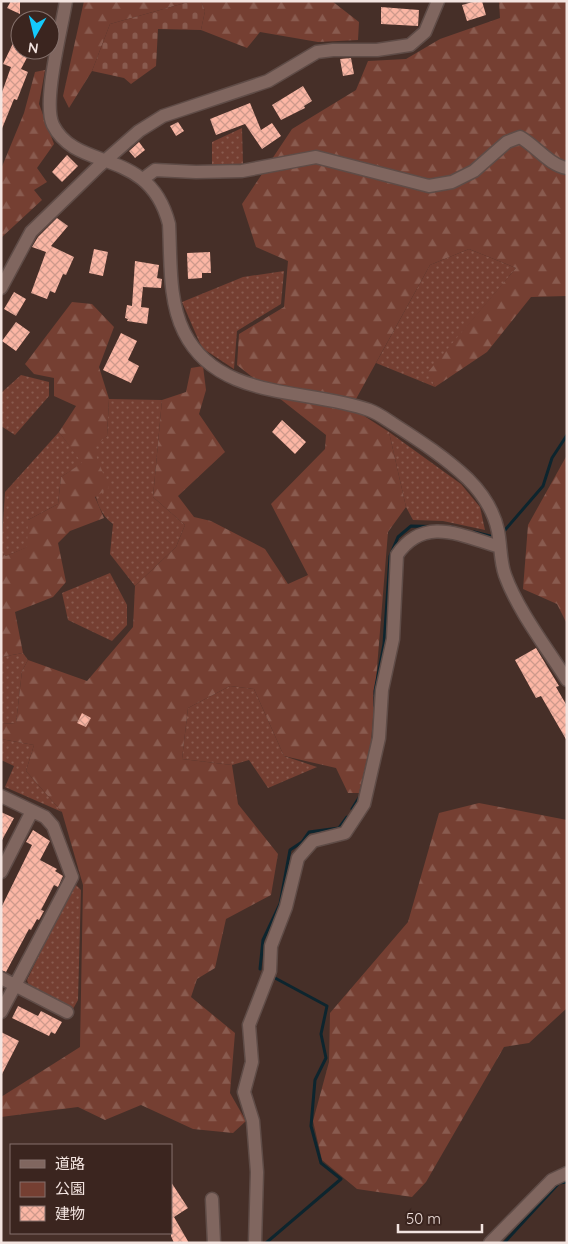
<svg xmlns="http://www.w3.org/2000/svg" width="568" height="1244" font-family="Quicksand,'Noto Sans JP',sans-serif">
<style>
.green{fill:url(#green-dots)}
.forest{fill:url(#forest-firs)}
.cemetery{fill:url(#cemetery-stones)}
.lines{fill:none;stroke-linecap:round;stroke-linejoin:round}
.stream{stroke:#0d252e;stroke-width:3}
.building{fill:url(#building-cross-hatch)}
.street-casing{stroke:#5f4c47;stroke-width:15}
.street{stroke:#80665f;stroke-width:12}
</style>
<defs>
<pattern id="green-dots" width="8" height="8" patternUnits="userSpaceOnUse" patternTransform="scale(1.25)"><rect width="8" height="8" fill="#753f32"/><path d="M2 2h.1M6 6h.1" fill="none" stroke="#895b4f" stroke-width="1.8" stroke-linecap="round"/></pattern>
<pattern id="forest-firs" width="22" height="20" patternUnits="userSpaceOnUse" patternTransform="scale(1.25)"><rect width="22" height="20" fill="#753f32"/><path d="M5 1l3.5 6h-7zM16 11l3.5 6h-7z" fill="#895b4f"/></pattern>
<pattern id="cemetery-stones" width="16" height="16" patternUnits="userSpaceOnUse" patternTransform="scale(1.25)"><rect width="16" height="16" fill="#753f32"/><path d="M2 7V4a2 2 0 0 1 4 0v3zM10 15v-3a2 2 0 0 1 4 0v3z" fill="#895b4f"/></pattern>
<pattern id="building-cross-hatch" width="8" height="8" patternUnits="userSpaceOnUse" patternTransform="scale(1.25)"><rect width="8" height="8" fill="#fbb6a4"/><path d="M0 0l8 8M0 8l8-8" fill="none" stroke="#ce9a8c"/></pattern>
</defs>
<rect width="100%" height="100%" fill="#462f28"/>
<!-- green -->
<path class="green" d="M242 128 243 165 212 166V142Z
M469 249 516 268 429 372 435 387 376 363 430 265Z
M284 271 281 304 237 331 234 369 202 348 182 302 243 277Z
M21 375 49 382V396L15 435 1 426V393Z
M109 399 162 400 153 497 185 525 176 547 135 586 110 554 113 524C90 508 94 473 92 447L107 436Z
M59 432 83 463 61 477 58 504 28 520V547L6 556 1 553 5 492Z
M389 432 461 484 480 507 485 530 443 521 413 520 406 507Z
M110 573 127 605V625L112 641 68 620 62 593Z
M23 653 28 660 22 671 16 723 1 724V657Z
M230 686 254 689 284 756 317 767 268 788 249 760 232 765 182 759 188 708Z
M1 739 34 745 26 771 62 812 5 787 14 766 1 760Z
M74 883 81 890 78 1000 73 1009 29 986 27 980Z"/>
<!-- forest -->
<path class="forest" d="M84 1H192L110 24 92 71 69 108 63 96Z
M201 1H332L359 22 358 40 318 42 260 32 247 48 201 30 205 11Z
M499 1H567V296L531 297 487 352 435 387 428 372 516 268 469 249 430 265 356 399 355 410 389 432 406 507 388 532 371 742 359 793H348L336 768 284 756 254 689 230 686 188 708 182 759 232 765 238 804 278 854 271 895 226 919 215 968 197 979 191 997 235 1033 230 1093 246 1121 233 1133 193 1129 141 1105 105 1120 78 1107 1 1117V1097L80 1047 83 885 62 812 26 771 34 745 1 739V724L16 723 22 671 28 660 87 681 133 627 135 586 176 547 185 525 153 497 162 400 186 392 191 368 203 366 206 390 199 414 225 452 178 496 194 517 211 521 265 549 288 584 308 575 271 504 325 449 326 435 237 365 239 334 284 307 288 261 256 247 242 204 292 129 356 90 368 61 406 59 440 39 500 18Z
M45 70 39 104 54 144 37 168 47 182 34 190 42 200 2 237 1 169 24 113 35 72Z
M72 302 92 304 114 327 99 367 109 399 107 436 93 448 109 488 95 497 104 518 70 531 58 543 66 582 53 597 15 612 23 653 1 657V553L6 556 27 547 28 520 58 504 61 477 82 463 59 432 76 406 54 396V378L34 374 25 364Z
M567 455V624L557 604 523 589 528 525Z
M479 803 567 820V1008L529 1043 504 1047 426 1182 412 1197 357 1189 322 1160 313 1121 329 1062 330 1013 408 922 439 813Z"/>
<!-- cemetery -->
<path class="cemetery" d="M192 1H201L205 11 201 30 158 29 156 66 131 84 124 78 92 71 110 24Z"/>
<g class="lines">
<!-- stream -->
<path class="stream" d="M505 530 543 486 552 458 567 435
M474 532 490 536
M375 706V691L384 644 390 556 398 537 411 526 453 527
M352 809 360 796
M260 969 263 940 280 904 290 850 302 842 309 832 339 828 347 817
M266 1243 341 1179 321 1163 311 1126 315 1080 326 1058 321 1034 327 1006 275 978
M504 1243 559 1183 567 1182"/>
</g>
<!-- building -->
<path class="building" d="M11 1H20V14L7 8Z
M476 1H482L486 15 467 21 462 5Z
M381 7 419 10 418 26 381 24Z
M20 29V50H31L21 69 28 72 17 100 14 99 1 131V95L11 67 3 64Z
M351 58 354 74 343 76 340 59Z
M303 86 312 101 304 106 305 108 281 120 272 105Z
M250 103 261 130 272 123 281 136 262 149 245 124 216 135 210 119Z
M178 122 184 131 176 136 170 126Z
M139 142 145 150 135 158 129 151Z
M67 155 78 166 62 182 52 172Z
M57 218 68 226 51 246 74 257 66 275 63 274 55 293 50 291 47 299 31 293 46 252 32 247 38 237Z
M94 249 108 252 103 276 89 273Z
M210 252 211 273H202V278L188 279 187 253Z
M135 261 159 265 157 278 162 279 161 288 143 287 141 307 149 308 147 324 127 321 128 319 125 318 127 305 132 306Z
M14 292 26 299 16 316 4 309Z
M16 322 30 332 16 351 2 341Z
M121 333 137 341 128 360 139 366 131 383 103 370Z
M282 420 306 442 295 454 272 432Z
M536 648 559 686 556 687 567 706V741L541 696 536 698 515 660Z
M82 713 91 718 86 727 77 723Z
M1 812 14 818 1 842Z
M33 830 50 841 40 860 57 869 55 871 63 876 58 887 54 885 41 910 44 911 39 920 37 919 31 930 29 929 6 972 1 970V908L32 845 26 842Z
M18 1006 38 1016 41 1011 62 1022 55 1034 51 1032 49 1036 12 1018Z
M1 1032 19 1041 1 1076Z
M171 1182 188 1208 174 1217 189 1243H174L171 1236Z"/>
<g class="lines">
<!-- street casing -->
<g class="street-casing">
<path id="street" d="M66 1C62 28 42 102 53 125 77 173 149 146 169 224 171 259 168 300 184 332 218 401 307 388 369 410 378 413 387 420 395 425 420 441 446 458 468 479 482 493 494 511 498 531 501 546 500 561 505 575 518 611 547 648 567 680
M143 179 155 170 196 172 242 171 316 157 429 186 452 182 474 171 507 142 520 137C536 146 549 165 567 168
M1 288 31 232 99 166 139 131 163 116 268 81 317 52 333 50H377L410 45 425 32 438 1
M1 796 45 817 53 826 72 877 1 1012
M1 872 32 811
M1 978 67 1012
M212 1199 214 1243
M255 1243 257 1172 253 1121 244 1092 252 1062 249 1025 270 971 271 946 286 907 298 858 313 841 345 833 364 804 379 738 382 690 393 639 397 555C424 515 462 536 500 547
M490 1243 552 1180 567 1173"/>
</g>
<!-- street -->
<use href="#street" class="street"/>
</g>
<!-- border -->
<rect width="568" height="1244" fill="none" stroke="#f3e4e0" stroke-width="5"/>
<!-- legend -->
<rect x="10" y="1144" width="162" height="90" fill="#3b251f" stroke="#85716c"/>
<rect x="20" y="1160" width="25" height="8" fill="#80665f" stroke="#85716c"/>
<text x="55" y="1169" font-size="15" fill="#f3e4e0">道路</text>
<rect x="20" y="1182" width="25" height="15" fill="#753f32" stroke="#85716c"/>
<text x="55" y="1194" font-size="15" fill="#f3e4e0">公園</text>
<rect x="20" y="1206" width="25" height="15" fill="url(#building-cross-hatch)" stroke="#85716c"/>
<text x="55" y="1219" font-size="15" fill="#f3e4e0">建物</text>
<!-- north arrow -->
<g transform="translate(35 35) rotate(188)"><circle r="24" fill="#3b251f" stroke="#85716c"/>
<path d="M0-4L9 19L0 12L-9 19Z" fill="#14cafb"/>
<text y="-8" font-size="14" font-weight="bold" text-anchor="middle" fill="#f3e4e0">N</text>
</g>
<!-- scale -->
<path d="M398 1224v8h84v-8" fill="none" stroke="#f3e4e0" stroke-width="2.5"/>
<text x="406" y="1224" font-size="15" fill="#f3e4e0" stroke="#3b251f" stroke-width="4" paint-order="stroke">50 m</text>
</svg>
